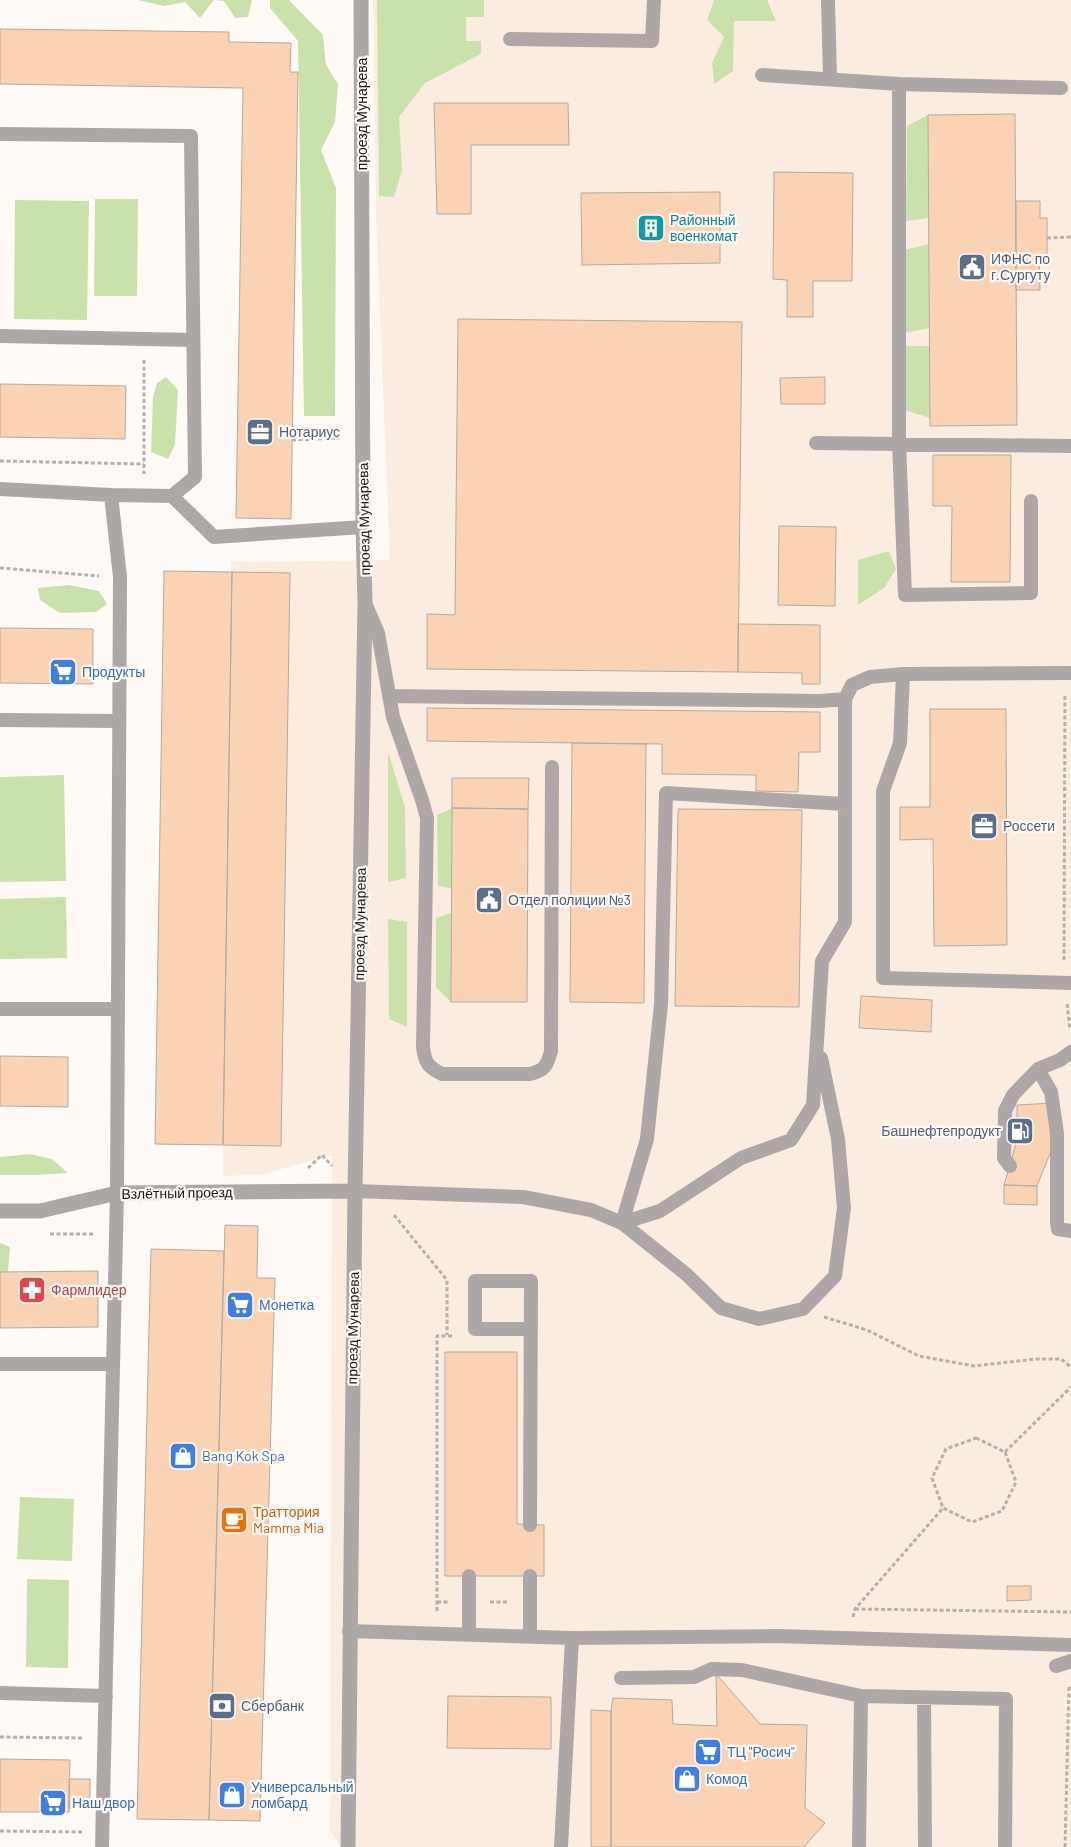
<svg xmlns="http://www.w3.org/2000/svg" width="1071" height="1847" font-family="Barlow,sans-serif">
<style>
.built{fill:#faeddf}
.green{fill:#cbe1ac}
.building{fill:#fad3b4;stroke:#b2aaa4}
.lines{fill:none;stroke-linecap:round;stroke-linejoin:round}
.path{stroke:#b4b0ad;stroke-width:3;stroke-dasharray:4 2.5;stroke-linecap:butt}
.lane{stroke:#ada8a7;stroke-width:14}
.street{stroke:#ada8a7;stroke-width:15}
.labels{text-anchor:middle;stroke-width:4.5;stroke-linejoin:round;paint-order:stroke}
.street-label{font-size:14px;fill:#191614;stroke:#fffaf6}
.culture-label{font-size:14px;fill:#0d838f;stroke:#fffaf6;text-anchor:start}
.service-label{font-size:14px;fill:#4e5e75;stroke:#fffaf6;text-anchor:start}
.shop-label{font-size:14px;fill:#366cbe;stroke:#fffaf6;text-anchor:start}
.health-label{font-size:14px;fill:#be3a42;stroke:#fffaf6;text-anchor:start}
.food-label{font-size:14px;fill:#c56008;stroke:#fffaf6;text-anchor:start}
</style>
<rect width="100%" height="100%" fill="#fffaf6"/>
<!-- built -->
<path class="built" d="M373 0H1071V1847H341L330 1830 332 1155 260 1175 223 1176 231 562 390 560 376 216Z"/>
<!-- green -->
<path class="green" d="M138 0H214L200 18 185 2 164 6Z
M215 0H252L248 17 235 18 224 1Z
M270 0H289L323 35 326 65 338 84 335 122 321 150 336 188 335 416H304L298 41 270 8Z
M377 0H484V17H466V41H481V54L425 83 399 117 402 170 394 197 379 196Z
M714 0H767L776 21H734L733 71 714 84 712 63 724 37 707 20Z
M928 115 929 218 906 221 907 126Z
M95 199H138L137 296H94Z
M15 200 89 201 87 320 14 319Z
M929 244V328L904 333V250Z
M901 346H929L930 418 901 409Z
M166 377 178 390 175 444 168 459 151 452 153 397 157 383Z
M889 551 896 569 884 588 858 605V560Z
M69 585 99 591 107 604 96 612 60 613 40 600 38 588Z
M388 752 405 807 406 878 388 882Z
M64 775 66 881 0 882V777Z
M452 808 451 888 438 886 437 815Z
M66 897 67 958 0 959V899Z
M451 913V1002L436 987V918Z
M388 919 407 922V1027L389 1019Z
M30 1154 52 1159 68 1173 37 1175H0V1157Z
M0 1243 10 1247 8 1272H0Z
M20 1497 74 1499 72 1561 17 1559Z
M27 1579 69 1580 68 1668 26 1667Z"/>
<!-- building -->
<path class="building" d="M0 29 229 32V42L291 43 290 72H298L291 519 236 518 243 88 0 84Z
M434 103H568L569 145H471V214H437Z
M1015 114 1017 425 930 426 928 115Z
M774 172 853 173 852 281H813V317H787V280L773 279Z
M720 192V263L582 265 581 193Z
M1016 201H1040V218H1047V261L1039 260 1040 290H1016Z
M458 319 742 322 738 672 427 669V614L455 615Z
M825 377V404H781L780 378Z
M0 384 126 386 125 439 0 437Z
M933 455H1011L1010 582H951L952 506H933Z
M779 526 836 527 835 606 778 605Z
M164 571 232 572 223 1145 155 1144Z
M232 572 290 573 281 1146 223 1145Z
M738 624 820 625V684H802V673L738 672Z
M0 628 93 629V684L0 683Z
M427 708 820 712V752H799L798 792 756 791V775L662 774V744L427 741Z
M930 709H1006L1007 945 934 946 933 839 900 840V807H930Z
M572 743 646 744 644 1003 570 1002Z
M452 778H529L528 809 452 808Z
M452 808 528 809 527 1002H451Z
M678 809 802 810 799 1007 675 1006Z
M861 996 932 1000 931 1032 859 1028Z
M0 1056 68 1057V1107L0 1106Z
M1054 1103 1055 1141 1037 1186 1004 1185 1017 1140V1105Z
M1004 1185 1037 1186V1205L1004 1204Z
M225 1225 258 1226 257 1278H275L260 1821 209 1820Z
M151 1249 224 1251 209 1820 137 1819Z
M98 1271V1327L0 1328V1272Z
M445 1352H517V1524L544 1525V1576H445Z
M1007 1586H1031V1600L1007 1601Z
M716 1674 760 1724 807 1725 805 1808 825 1823 804 1847H611V1711L613 1698 672 1700 673 1724 717 1726Z
M448 1696 551 1697V1749L447 1748Z
M591 1710 611 1711V1847H591Z
M0 1759 70 1760 69 1812H0Z
M69 1779H90V1808H69Z"/>
<g class="lines">
<!-- path -->
<path class="path" d="M1047 238 1071 237
M144 360V474
M292 440 340 438
M0 461 144 464
M0 568 99 576
M1064 960 1065 694
M1067 1004 1070 1030
M308 1168 322 1155 332 1166
M394 1215 447 1280V1335
M50 1234H93
M824 1317 867 1330 919 1356 974 1366 1035 1359H1061L1071 1367
M976 1438 1005 1452 1016 1482 1002 1511 972 1522 943 1508 932 1478 946 1449Z
M1005 1452 1071 1387
M437 1602H448
M490 1602H508
M855 1609 1071 1612
M437 1611V1336H453
M853 1617 855 1609 943 1508
M0 1737 84 1738
M0 1831 82 1832
M1065 1847 1069 1685"/>
<!-- lane -->
<path class="lane" d="M828 0 830 79
M510 39 652 41 654 0
M762 75 899 84 1061 88
M899 84V443L905 595 1031 593V501
M0 134 191 136 195 477 172 496
M0 336 193 340
M816 443 1071 446
M0 489 111 495 172 496 214 537 363 527
M365 603 378 633 393 717 422 800 427 818 423 1047C425 1063 428 1067 442 1074H530C545 1070 547 1066 551 1051L552 767
M903 674 900 743 883 791V978L1071 983
M389 696 820 701 845 699
M0 720 119 721
M0 1009H117
M1071 1052 1060 1060 1038 1069 1051 1092 1057 1133V1222L1058 1229 1071 1231
M1010 1166 1004 1158 1005 1111 1013 1095 1038 1069
M355 1191 523 1197 591 1210 622 1223 686 1274 721 1308 759 1319 803 1309 835 1276 844 1208 838 1139 821 1058
M622 1223 660 1211 741 1158 791 1140 813 1105 822 961 845 922V699L852 685 870 677 903 674 1071 673
M622 1223 647 1139 661 1004 666 793 844 804
M0 1364H113
M530 1525 531 1281H475V1329H531
M469 1576V1635
M349 1631 572 1638 777 1636 1071 1645
M530 1637V1576
M1056 1666 1071 1661
M621 1678 694 1677 712 1669 742 1670 861 1696
M0 1693 106 1696
M924 1698 925 1847
M102 1847 117 1193 120 577 111 495
M561 1847 572 1638
M859 1847 861 1696 1006 1699 1005 1847"/>
<!-- street -->
<path class="street" d="M0 1211H40L117 1193 355 1191
M348 1847 355 1191 365 603 363 527 361 0"/>
</g>
<!-- icons -->
<defs>
<g id="building-square" transform="scale(1.4375)"><rect x="-9" y="-9" width="18" height="18" rx="4" fill="#0f9aa8" stroke="#fffaf6"/><path d="M-4-6H4V6H1V3H-1V6H-4ZM-2.5-4.3h1.7v1.8h-1.7ZM.8-4.3h1.7v1.8H.8ZM-2.5-1h1.7V.8h-1.7ZM.8-1h1.7V.8H.8Z" fill="#fff"/></g>
<g id="civic-square" transform="scale(1.4375)"><rect x="-9" y="-9" width="18" height="18" rx="4" fill="#5c6f8a" stroke="#fffaf6"/><path d="M-.6-6.5H3V-4.5H.6V-3L4-1V1h2V6H-6V1h2V-1L-.6-3ZM-1.2 2.5V6h2.4V2.5Z" fill="#fff"/></g>
<g id="office-square" transform="scale(1.4375)"><rect x="-9" y="-9" width="18" height="18" rx="4" fill="#5c6f8a" stroke="#fffaf6"/><path d="M-6-3h4V-5.5h4V-3h4V5H-6ZM-1-4.5V-3h2v-1.5ZM-6 0V1H6V0Z" fill="#fff"/></g>
<g id="supermarket-square" transform="scale(1.4375)"><rect x="-9" y="-9" width="18" height="18" rx="4" fill="#3f7fe0" stroke="#fffaf6"/><path d="M-6-5.5h2.5l.6 2H6L4.5 2H-2.5L-4.4-4H-6ZM-1.5 3.2a1.3 1.3 0 1 0 .1 0ZM3 3.2a1.3 1.3 0 1 0 .1 0Z" fill="#fff"/></g>
<g id="fuel-square" transform="scale(1.4375)"><rect x="-9" y="-9" width="18" height="18" rx="4" fill="#5c6f8a" stroke="#fffaf6"/><path d="M-5.5-6h7V0h2V4h1.3V-2.5L3-4.5l.8-.8L6-3V5H2.5V1h-1V6h-7ZM-4.2-4.7v3.2H.2V-4.7Z" fill="#fff"/></g>
<g id="pharmacy-square" transform="scale(1.4375)"><rect x="-9" y="-9" width="18" height="18" rx="4" fill="#e0444e" stroke="#fffaf6"/><path d="M-2-6h4v4h4v4h-4v4h-4v-4h-4v-4h4Z" fill="#fff"/></g>
<g id="shop-square" transform="scale(1.4375)"><rect x="-9" y="-9" width="18" height="18" rx="4" fill="#3f7fe0" stroke="#fffaf6"/><path d="M-5-2.5h2.3a2.7 3.5 0 0 1 5.4 0H5L5.5 6h-11ZM-1.5-2.5h3a1.5 2.3 0 0 0-3 0Z" fill="#fff"/></g>
<g id="cafe-square" transform="scale(1.4375)"><rect x="-9" y="-9" width="18" height="18" rx="4" fill="#e8710a" stroke="#fffaf6"/><path d="M-5.5-4.5H6V0H3Q3 3.5 0 3.5H-2.5Q-5.5 3.5-5.5 0ZM3-3.2v2h1.7v-2ZM-6 4.5H4V6H-6Z" fill="#fff"/></g>
<g id="bank-square" transform="scale(1.4375)"><rect x="-9" y="-9" width="18" height="18" rx="4" fill="#5c6f8a" stroke="#fffaf6"/><path d="M-6-4H6V4H-6ZM0-2.3a2.3 2.3 0 1 0 0 4.6a2.3 2.3 0 1 0 0-4.6Z" fill="#fff"/></g>
</defs>
<g fill-rule="evenodd">
<use href="#building-square" x="651" y="228"/>
<use href="#civic-square" x="972" y="267"/>
<use href="#office-square" x="260" y="432"/>
<use href="#supermarket-square" x="63" y="672"/>
<use href="#office-square" x="984" y="826"/>
<use href="#civic-square" x="489" y="900"/>
<use href="#fuel-square" x="1020" y="1131"/>
<use href="#pharmacy-square" x="32" y="1290"/>
<use href="#supermarket-square" x="240" y="1305"/>
<use href="#shop-square" x="183" y="1456"/>
<use href="#cafe-square" x="234" y="1520"/>
<use href="#bank-square" x="222" y="1706"/>
<use href="#supermarket-square" x="708" y="1752"/>
<use href="#shop-square" x="687" y="1779"/>
<use href="#shop-square" x="232" y="1795"/>
<use href="#supermarket-square" x="53" y="1803"/>
</g>
<g class="labels">
<!-- street labels -->
<g class="street-label">
<text transform="translate(362 114) rotate(-90)" y="5">проезд Мунарева</text>
<text transform="translate(364 519) rotate(-91)" y="5">проезд Мунарева</text>
<text transform="translate(360 924) rotate(-89)" y="5">проезд Мунарева</text>
<text transform="translate(177 1193) rotate(-1)" y="5">Взлётный проезд</text>
<text transform="translate(353 1328) rotate(-89)" y="5">проезд Мунарева</text>
</g>
<!-- culture labels -->
<g class="culture-label">
<text x="670" y="225">Районный<tspan x="670" dy="16">военкомат</tspan></text>
</g>
<!-- service labels -->
<g class="service-label">
<text x="991" y="264">ИФНС по<tspan x="991" dy="16">г.Сургуту</tspan></text>
<text x="279" y="437">Нотариус</text>
<text x="1003" y="831">Россети</text>
<text x="508" y="905">Отдел полиции №3</text>
<text x="1001" y="1136" text-anchor="end">Башнефтепродукт</text>
<text x="241" y="1711">Сбербанк</text>
</g>
<!-- shop labels -->
<g class="shop-label">
<text x="82" y="677">Продукты</text>
<text x="259" y="1310">Монетка</text>
<text x="202" y="1461">Bang Kok Spa</text>
<text x="727" y="1757">ТЦ "Росич"</text>
<text x="706" y="1784">Комод</text>
<text x="251" y="1792">Универсальный<tspan x="251" dy="16">ломбард</tspan></text>
<text x="72" y="1808">Наш двор</text>
</g>
<!-- health labels -->
<g class="health-label">
<text x="51" y="1295">Фармлидер</text>
</g>
<!-- food labels -->
<g class="food-label">
<text x="253" y="1517">Траттория<tspan x="253" dy="16">Mamma Mia</tspan></text>
</g>
</g>
</svg>
